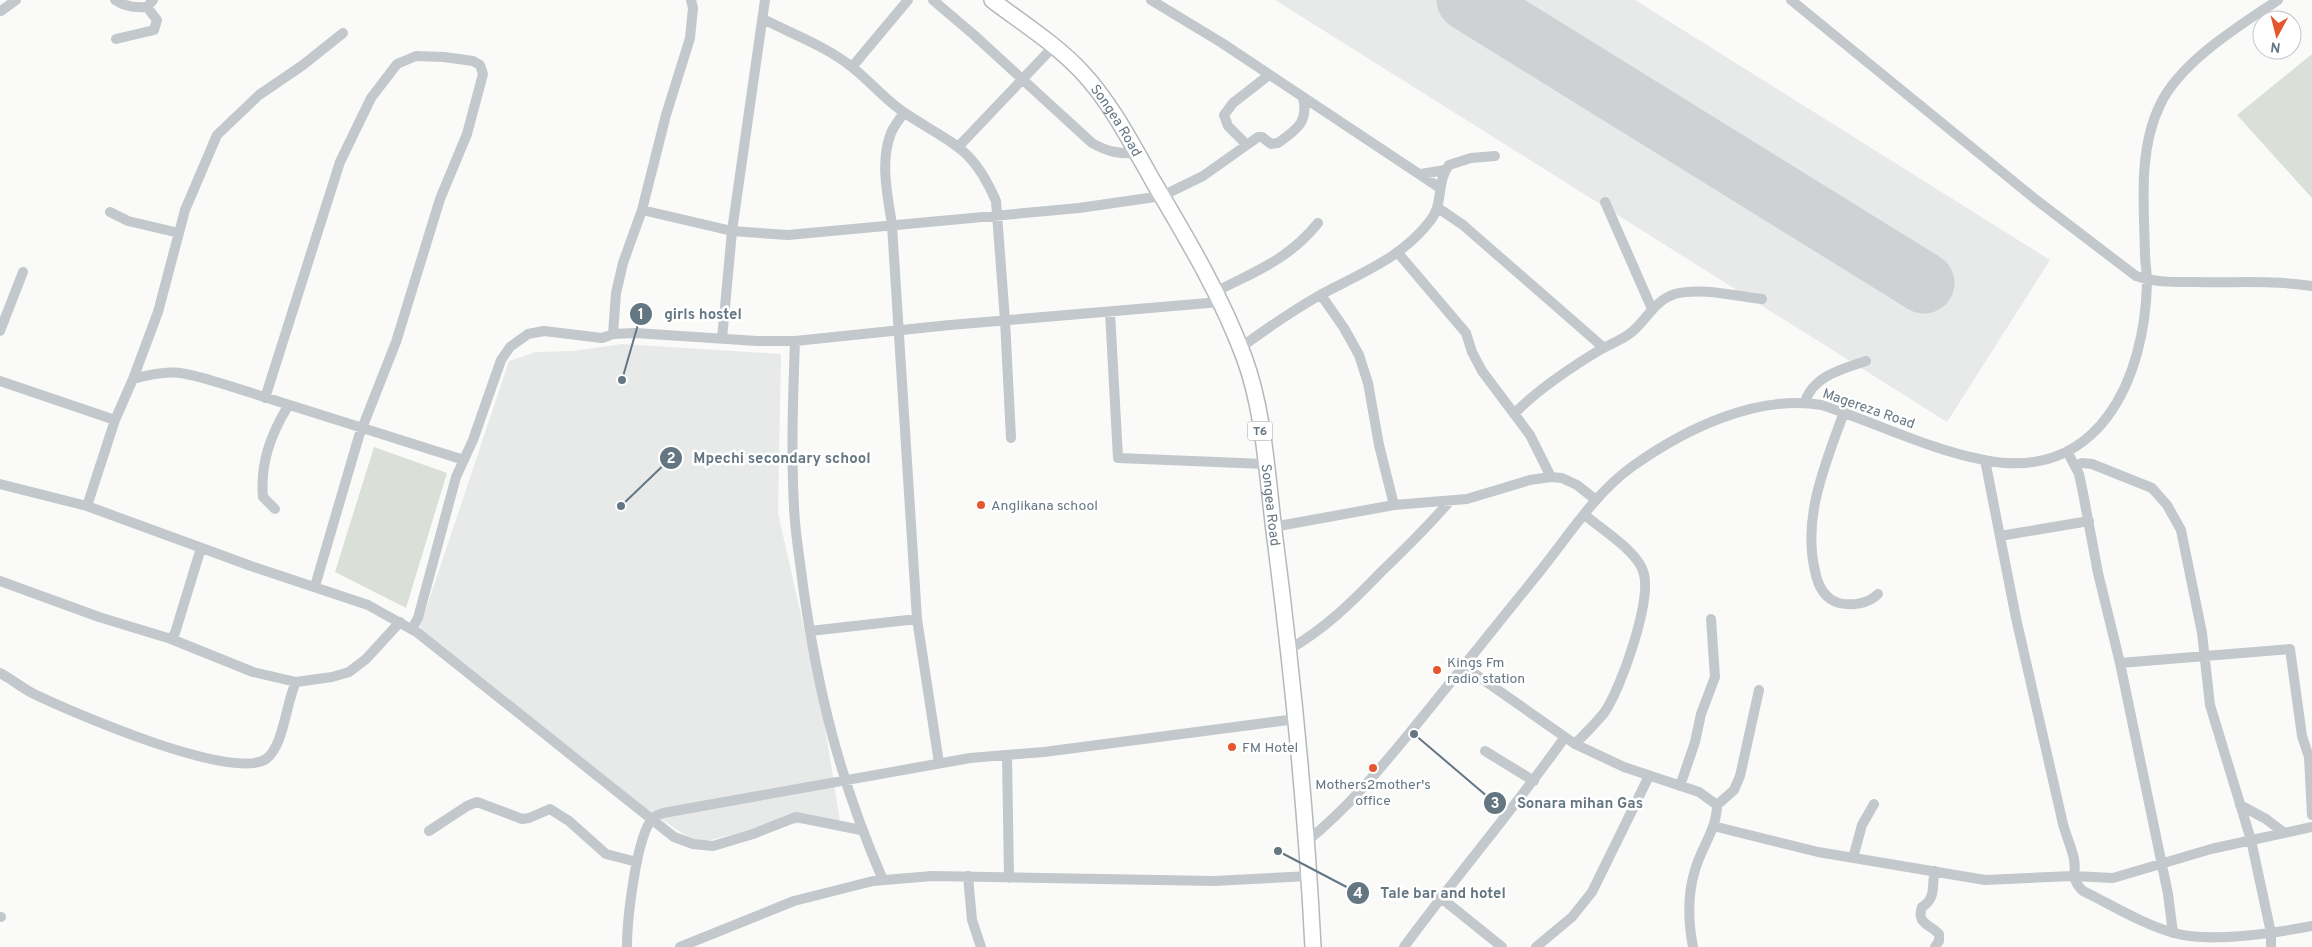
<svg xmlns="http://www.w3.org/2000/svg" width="2312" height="947" font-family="Overpass,sans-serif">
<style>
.built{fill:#e8e9e9}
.green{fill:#dadfd7}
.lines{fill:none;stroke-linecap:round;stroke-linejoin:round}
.runway{stroke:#ced2d4;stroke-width:61}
.highway-casing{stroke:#b4b9bd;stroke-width:18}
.minor{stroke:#c3c8cc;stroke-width:10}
.highway{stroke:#fff;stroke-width:15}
.poi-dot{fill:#e4572e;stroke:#fff;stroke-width:2}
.labels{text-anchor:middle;stroke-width:5;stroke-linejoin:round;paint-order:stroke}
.shield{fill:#fff;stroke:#939fa8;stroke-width:1}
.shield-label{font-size:12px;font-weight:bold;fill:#657683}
.street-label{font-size:14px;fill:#657683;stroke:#fff}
.poi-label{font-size:14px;fill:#657683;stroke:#fff;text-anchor:start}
.leader{fill:none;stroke:#657683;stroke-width:2}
.callout-dot{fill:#657683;stroke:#fff;stroke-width:2}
.mark-label{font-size:15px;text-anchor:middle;font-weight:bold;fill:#fff}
.callout-label{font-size:15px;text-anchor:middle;font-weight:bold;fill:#657683;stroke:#fff;stroke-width:5;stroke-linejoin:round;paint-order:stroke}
</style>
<rect width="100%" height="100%" fill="#fafaf8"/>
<!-- built -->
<path class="built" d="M1275 0H1635L2050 260 1947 422Z
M622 344 781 354 778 513 822 708 840 821 775 825 697 843 646 809 418 633 509 361 536 352 572 351Z"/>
<!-- green -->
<path class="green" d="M2312 54V198L2237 115Z
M374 447 447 473 406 608 335 572Z"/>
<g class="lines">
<!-- runway -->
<path class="runway" d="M1467 0 1924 283"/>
<!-- highway casing -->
<g class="highway-casing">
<g id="highway">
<path id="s1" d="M992 0C1022 23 1056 44 1082 72 1111 103 1132 144 1153 181 1186 237 1221 295 1244 357 1264 411 1267 474 1274 531 1292 669 1306 808 1313 947"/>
</g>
</g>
<!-- minor -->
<path class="minor" d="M115 0C125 7 135 8 147 7L153 0
M933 0 974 35 1092 143C1108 152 1119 154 1137 153
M1151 0 1222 43 1440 188
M1791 0 2035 199 2136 276C2156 283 2176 282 2197 282 2235 283 2274 280 2312 286
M1 11 16 0
M763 19C792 34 828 47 853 68 871 82 886 101 905 113 951 144 972 145 996 201L1005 320 1011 438
M116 39 154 30 157 20 147 7
M852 67 908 0
M904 113C899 120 892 128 890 136 880 164 888 197 892 225L917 619 939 763
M1247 145 1228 126 1224 115 1233 103 1269 75
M959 146 1054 46
M1421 174 1445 170
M1605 202 1652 309
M1438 208 1463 225 1604 348
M642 210 732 231 788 235 1079 208 1162 196 1203 176 1258 137H1262L1271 144 1278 143C1296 130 1309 122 1303 98
M110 212 128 221 179 233
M1398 253 1466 333 1472 352 1482 371 1530 435 1551 477
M1215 292C1256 271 1288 260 1318 223
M1321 295 1344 328 1359 355 1368 383 1379 445 1394 505
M1110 312 1118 458 1265 464
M0 331 23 272
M613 334 616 293 623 263 642 210 666 115 690 38 693 8 691 0
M722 339 732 231 765 0
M795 341C793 396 791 451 794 507 795 533 800 560 803 586 818 693 840 781 883 880
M1240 348C1266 329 1292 311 1320 295 1359 274 1402 258 1430 221 1444 204 1436 182 1449 165L1471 158 1495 156
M133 379 158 312 185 210 217 135 259 95 303 65 343 33
M0 381 115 420
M265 398 340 162 371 98 397 64 416 56 444 57 473 61 480 65 483 74 467 134 440 199 396 342 359 436 315 586
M1805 402C1813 376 1842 369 1866 361
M1844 412C1826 463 1802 516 1815 571 1818 586 1824 599 1839 603 1852 606 1868 604 1878 594
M1514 414C1538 389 1573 366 1603 348 1613 343 1624 339 1633 331 1647 319 1655 300 1675 294 1701 287 1735 296 1762 299
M2068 453 2079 474 2083 493 2098 573 2120 663 2168 894 2173 933
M1985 460 2016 618 2063 824C2066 835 2070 844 2073 855 2078 869 2069 879 2083 891 2112 905 2142 924 2174 933 2209 943 2275 933 2312 926
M2075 466 2082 463 2092 464 2152 488 2167 505 2181 530 2202 633 2210 705 2251 840 2271 933V947
M0 484 87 506 251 566 368 605 418 633 674 837 693 844 713 846 753 834 796 817 861 830
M87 506 115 420 133 379C173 368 182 372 220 383L464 460
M275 509 263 497C260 463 271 434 288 406
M1273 527 1394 505 1467 499 1530 480 1551 477 1562 478 1577 485 1596 500
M2000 536 2089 521
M0 581 99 617 171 639 175 633 201 548
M412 629 418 618 456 477 473 440 501 360 510 347 528 334 544 331 602 338 613 334 635 333 757 341H795L950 325 1220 302
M810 631 917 619
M171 639 253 672 296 682 332 677 349 672 366 659 400 622
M1288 650C1325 629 1352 602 1381 572 1405 549 1428 526 1450 501
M2120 663 2290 649 2302 736 2309 757 2312 815
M1465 667 1575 744 1624 767 1699 792 1717 805C1717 829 1701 848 1695 870 1687 896 1688 921 1693 947
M0 673C11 679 21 687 32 693 69 711 232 782 266 759 284 746 286 702 296 682
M1575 744C1585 734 1595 724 1604 713 1621 689 1651 603 1644 574 1639 552 1602 530 1585 515
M1485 751 1534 781
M1007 755 1009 878
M1680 786 1695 742 1701 714 1715 677 1711 619
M1717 805 1734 790 1740 776 1759 690
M2240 805 2266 819 2283 832
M1713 826 1818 852 1985 880 2073 876 2113 878 2211 849 2312 827
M429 831 467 806 477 802 522 819 529 818 550 809 569 821 606 854 637 862
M1307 841C1353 804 1388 759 1425 714 1464 666 1502 618 1541 570 1569 535 1596 492 1633 466 1685 429 1757 394 1822 405 1876 423 1928 449 1984 460 2099 483 2145 379 2147 282 2147 272 2145 263 2145 254 2144 205 2138 150 2160 105 2180 62 2239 26 2278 0
M1853 858 1862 825 1874 804
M1935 871C1931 885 1937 898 1922 907 1916 924 1930 924 1939 934V941L1935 947
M968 876 972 920 981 947
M1440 897 1502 947
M0 917H1
M627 947C627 922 636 835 653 818 656 816 660 814 663 813L970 758 1044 752 1296 719
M680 947 794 901 873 881 932 876 1214 881 1310 876
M1404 947C1456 876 1514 809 1565 737
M1536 947 1572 917 1592 892 1649 776"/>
<!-- highway -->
<use href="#highway" class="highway"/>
</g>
<!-- markers -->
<g class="poi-dot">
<circle cx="981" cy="505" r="5"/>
<circle cx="1437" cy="670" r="5"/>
<circle cx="1232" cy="747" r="5"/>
<circle cx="1373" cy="768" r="5"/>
</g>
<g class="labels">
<!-- shield labels -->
<rect class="shield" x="1247.5" y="421.5" width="25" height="19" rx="4"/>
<g class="shield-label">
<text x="1260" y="435">T6</text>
</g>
<!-- street labels -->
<g class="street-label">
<text dy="5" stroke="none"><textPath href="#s1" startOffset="175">Songea Road</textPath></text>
<text transform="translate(1869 408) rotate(19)" y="5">Magereza Road</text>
<text dy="5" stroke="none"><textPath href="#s1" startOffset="595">Songea Road</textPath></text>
</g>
<!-- poi labels -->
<g class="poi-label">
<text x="991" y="510">Anglikana school</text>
<text x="1447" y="667">Kings Fm<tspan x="1447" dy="16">radio station</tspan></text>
<text x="1242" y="752">FM Hotel</text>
<text x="1373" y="789" text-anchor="middle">Mothers2mother's<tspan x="1373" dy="16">office</tspan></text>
</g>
</g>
<!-- callouts -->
<path class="leader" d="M622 380L641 314M621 506L671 458M1414 734L1495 803M1278 851L1358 893"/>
<g class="callout-dot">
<circle cx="622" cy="380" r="5"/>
<circle cx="621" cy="506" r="5"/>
<circle cx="1414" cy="734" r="5"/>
<circle cx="1278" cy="851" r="5"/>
<circle cx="641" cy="314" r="12"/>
<circle cx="671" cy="458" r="12"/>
<circle cx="1495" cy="803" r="12"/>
<circle cx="1358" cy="893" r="12"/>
</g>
<g class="mark-label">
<text x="641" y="319">1</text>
<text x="671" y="463">2</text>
<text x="1495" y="808">3</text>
<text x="1358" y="898">4</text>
</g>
<g class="callout-label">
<text x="703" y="319">girls hostel</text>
<text x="782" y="463">Mpechi secondary school</text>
<text x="1580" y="808">Sonara mihan Gas</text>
<text x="1443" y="898">Tale bar and hotel</text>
</g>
<!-- north arrow -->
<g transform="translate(2277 35) rotate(187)"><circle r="24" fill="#ffffff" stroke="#c1c8cd"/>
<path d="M0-4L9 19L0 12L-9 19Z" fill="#e4572e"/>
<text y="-8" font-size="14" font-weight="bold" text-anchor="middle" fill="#657683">N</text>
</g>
</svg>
